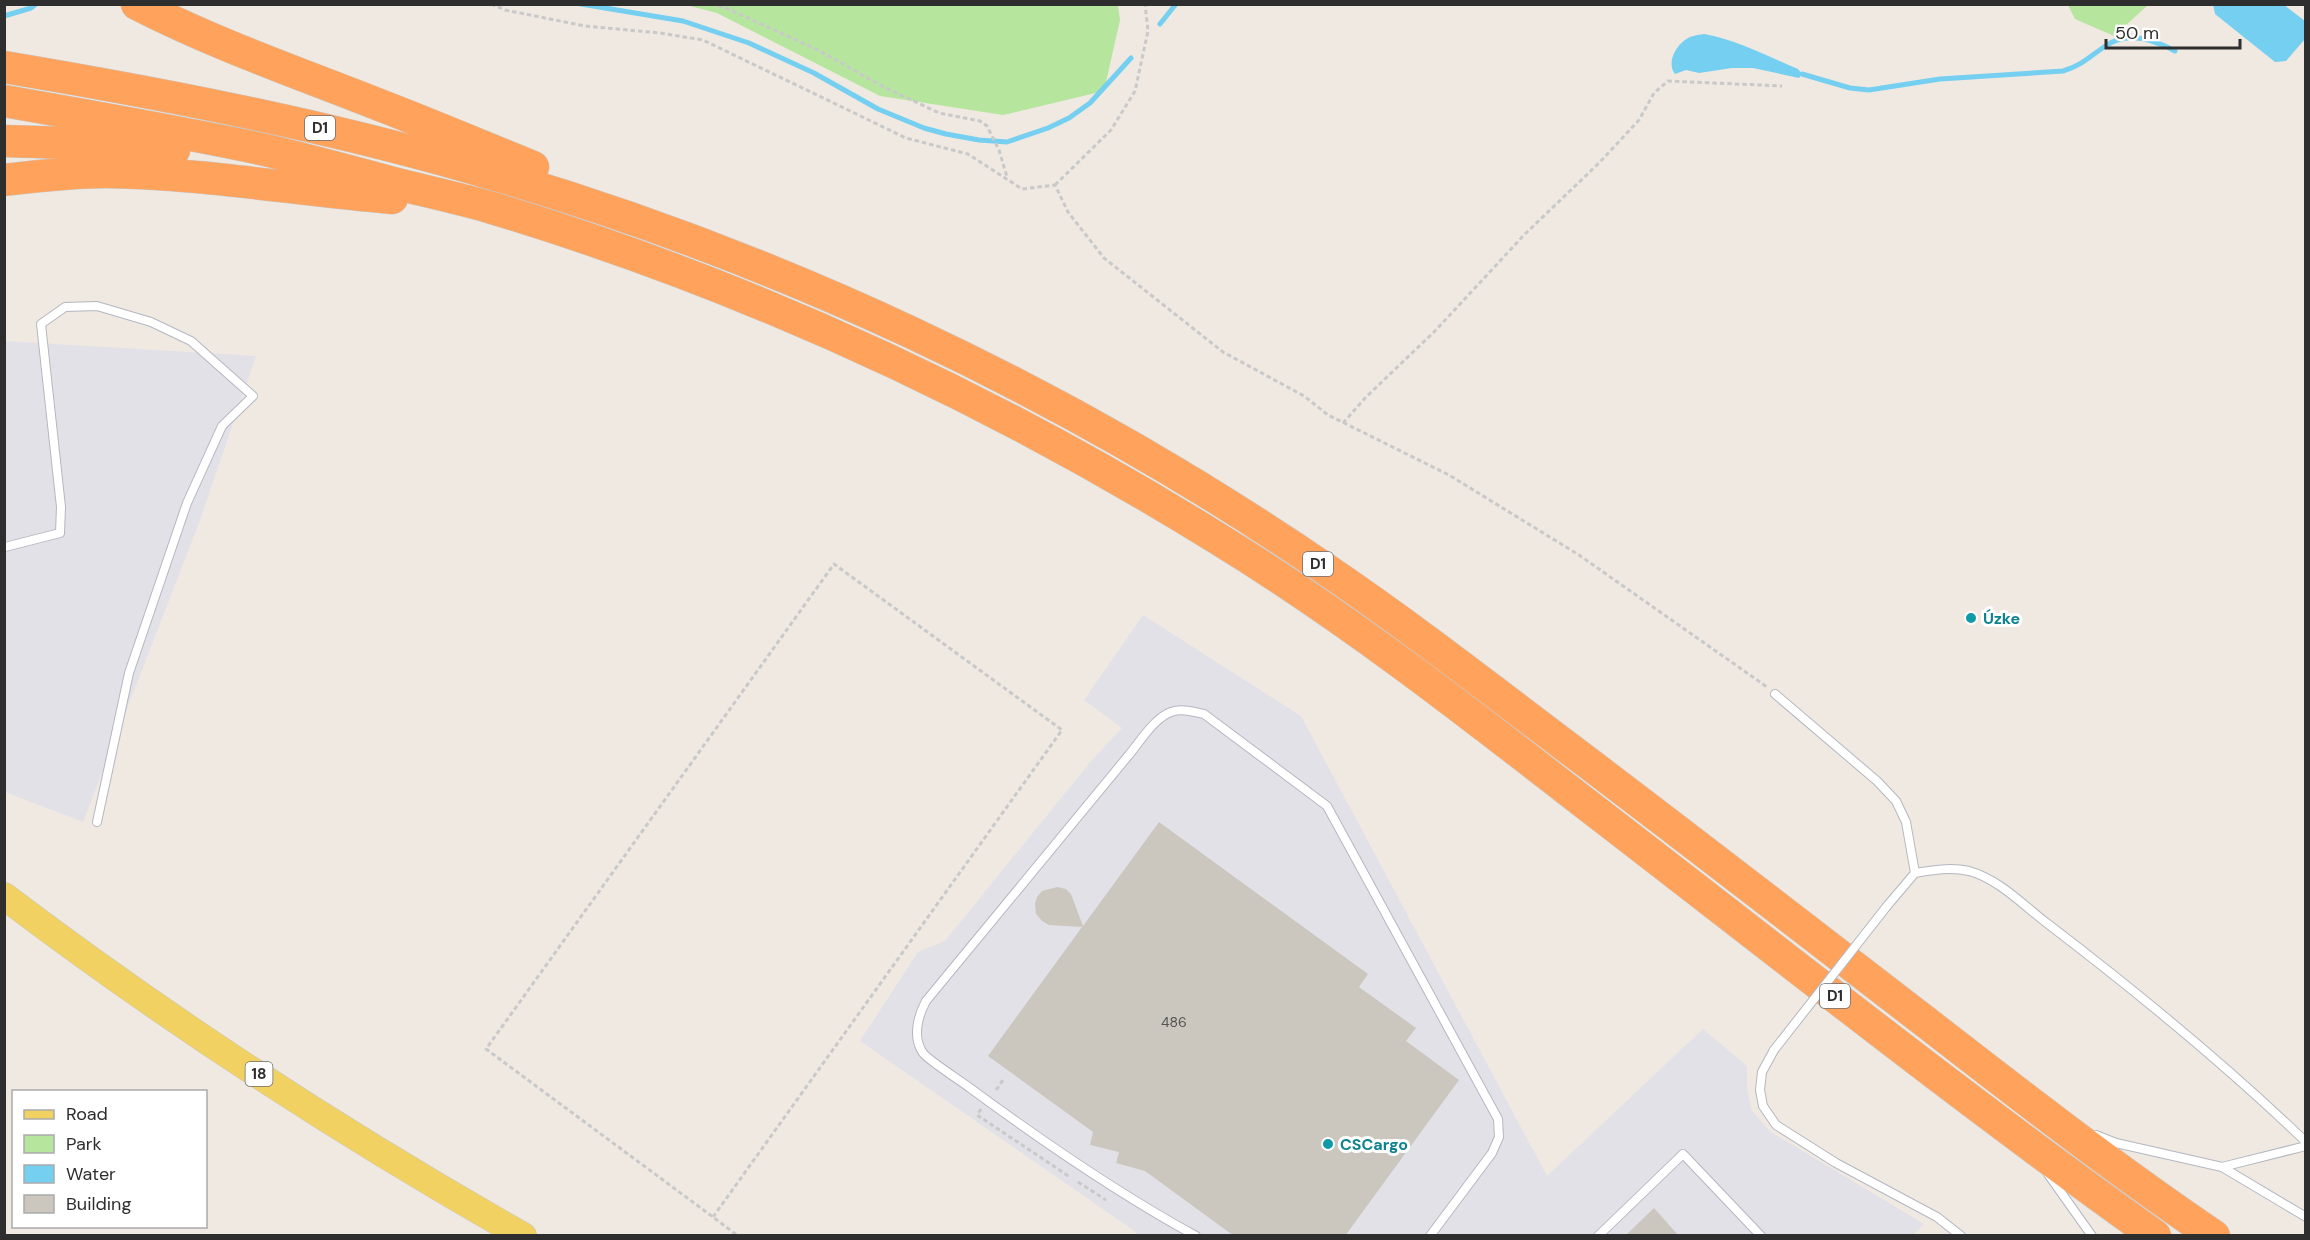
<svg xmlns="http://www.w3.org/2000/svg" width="2310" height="1240" font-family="'DM Sans',sans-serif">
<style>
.industrial{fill:#e3e1e8}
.green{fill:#b6e59e}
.water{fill:#75cff0}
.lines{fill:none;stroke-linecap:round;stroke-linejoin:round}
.stream{stroke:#75cff0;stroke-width:5}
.building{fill:#cbc7bf}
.service-casing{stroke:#b4b7c1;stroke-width:10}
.primary-casing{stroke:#c9c9c9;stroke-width:28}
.motorway-casing{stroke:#c9c9c9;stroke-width:33}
.path{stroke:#c9c9c9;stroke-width:3;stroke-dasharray:4.5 3;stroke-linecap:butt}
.service{stroke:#fff;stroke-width:8}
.primary{stroke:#f2d163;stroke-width:27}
.motorway{stroke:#ffa35c;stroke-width:32}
.service-bridge-casing{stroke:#b4b7c1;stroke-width:10;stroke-linecap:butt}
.service-bridge{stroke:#fff;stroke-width:8}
.culture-dot{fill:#0f9aa8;stroke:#fff;stroke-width:2}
.labels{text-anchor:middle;stroke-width:6;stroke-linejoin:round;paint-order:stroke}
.number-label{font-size:14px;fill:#555452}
.shield{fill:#fff;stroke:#6d6d6d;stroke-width:1.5}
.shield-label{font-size:15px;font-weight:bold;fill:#2e2e2e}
.culture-label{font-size:16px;font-weight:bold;fill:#0d838f;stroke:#fff;text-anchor:start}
</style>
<rect width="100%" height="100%" fill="#efe9e1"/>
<!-- industrial -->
<path class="industrial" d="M4 341 256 356 199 523 83 822 5 792Z
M1143 615 1301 716 1547 1176 1703 1029 1747 1066V1089L1752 1111 1771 1132 1924 1224 1912 1236 1135 1235 1136 1232 860 1041 918 952 945 941 1092 760 1122 728 1084 700Z"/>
<!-- green -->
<path class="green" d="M1118 5 1120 20 1104 91 1003 115 880 96 717 13 686 5Z
M2068 5H2148L2114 36 2075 19Z"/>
<!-- water -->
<path class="water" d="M2213 4 2284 5 2305 21V39L2286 61 2275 62 2215 14Z
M1704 34C1737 40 1767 56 1798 69L1802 74 1799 78 1753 68H1732L1699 73 1686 70 1675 74C1667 64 1674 48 1685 40 1690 36 1697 35 1704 34Z"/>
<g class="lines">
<!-- stream -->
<path class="stream" d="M581 4 683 21 749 43 814 73 878 109 924 128 946 134 979 140 1007 142 1048 128 1069 118 1090 103 1131 58
M4 16 31 8 36 4
M1160 24 1176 4
M1802 74 1850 88 1869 90 1940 79 2063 71C2083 65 2090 56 2107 45 2128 31 2155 40 2175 51"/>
</g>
<!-- building -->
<path class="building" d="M1159 822 1368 974 1359 987 1416 1028 1406 1041 1459 1080 1345 1236H1234L1145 1171 1116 1163 1119 1152 1090 1145 1093 1132 988 1056 1082 927 1049 925 1042 921 1036 914 1035 904 1037 897 1042 891 1049 889 1058 887 1066 889 1071 894 1083 926Z
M1654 1208 1679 1236H1625Z"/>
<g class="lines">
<!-- service casing -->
<g class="service-casing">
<path id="service" d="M5 547 60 533 61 507 41 324 65 307 97 306 151 322 191 341 253 396 222 426 187 503 129 673 97 822
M1775 694 1877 781 1896 801 1906 822 1915 873
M1887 906 1915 873C1933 870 1951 867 1969 871 1999 879 2024 906 2048 924 2137 992 2225 1064 2306 1142
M1774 1050 1762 1072 1760 1090 1763 1106 1776 1125 1836 1163 1937 1217 1961 1236
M2096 1135 2116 1143 2222 1167 2306 1217
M2222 1167 2306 1146
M2048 1174 2092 1236
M1196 1236C1117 1193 1042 1141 970 1088 961 1081 928 1060 923 1053 912 1037 918 1016 926 1001L1128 756C1140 742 1154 718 1171 712 1182 708 1194 712 1204 714L1327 806 1498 1119 1499 1137 1492 1153 1430 1236
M1598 1236 1683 1154 1761 1236"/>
</g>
<!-- primary casing -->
<g class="primary-casing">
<path id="primary" d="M4 896C169 1021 343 1134 523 1236"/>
</g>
<!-- motorway casing -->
<g class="motorway-casing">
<path id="motorway" d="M137 4C215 44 296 72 377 104 429 124 481 146 533 167
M4 67C159 93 314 123 465 166 772 253 1064 390 1327 570 1408 625 1485 685 1563 744 1685 836 1806 930 1927 1023 2021 1096 2115 1169 2214 1236
M4 101C90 116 176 131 261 149 305 159 349 171 393 183 425 191 457 198 489 207 748 285 990 397 1220 540 1347 618 1465 710 1582 801 1772 947 1960 1097 2155 1236
M4 141 105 144 174 150
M4 180C38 176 71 172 105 172 201 173 296 190 392 198"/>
</g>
<!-- path -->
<path class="path" d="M491 4 505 10 585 26 660 33 703 40 906 138 968 154 1022 189 1055 185 1068 212 1104 258 1223 352 1304 396 1328 415 1449 475 1579 555 1767 687
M711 4 726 8 818 50 882 86 939 113 980 121 987 126 999 150 1007 177
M1055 185 1111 130 1135 91 1148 31 1145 4
M1343 423 1366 397 1434 332 1524 235 1599 163 1639 120 1654 93 1668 81 1782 86
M996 1090 1003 1080
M981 1109 977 1115 1070 1177
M1078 1182 1106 1200
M713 1217 1062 730 834 564 486 1049 713 1217 738 1236"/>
<!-- service -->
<use href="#service" class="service"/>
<!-- primary -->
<use href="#primary" class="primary"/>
<!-- motorway -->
<use href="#motorway" class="motorway"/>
<!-- service-bridge casing -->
<g class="service-bridge-casing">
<path id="service-bridge" d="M1774 1050 1887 906"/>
</g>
<!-- service-bridge -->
<use href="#service-bridge" class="service-bridge"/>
</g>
<!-- markers -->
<g class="culture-dot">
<circle cx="1971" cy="618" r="6"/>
<circle cx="1328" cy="1144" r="6"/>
</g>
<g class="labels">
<!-- number labels -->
<g class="number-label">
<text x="1174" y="1027">486</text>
</g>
<!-- shield labels -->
<g class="shield">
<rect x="305" y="116" width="30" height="24" rx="4.5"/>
<rect x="1303" y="552" width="30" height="24" rx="4.5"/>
<rect x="1820" y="984" width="30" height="24" rx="4.5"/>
<rect x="245.5" y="1062" width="27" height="24" rx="4.5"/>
</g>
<g class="shield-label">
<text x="320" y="133">D1</text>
<text x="1318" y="569">D1</text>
<text x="1835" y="1001">D1</text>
<text x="259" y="1079">18</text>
</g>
<!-- culture labels -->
<g class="culture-label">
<text x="1983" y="624">Úzke</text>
<text x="1340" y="1150">CSCargo</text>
</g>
</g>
<!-- border -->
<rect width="2310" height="1240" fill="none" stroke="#2e2e2e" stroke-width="12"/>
<!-- legend -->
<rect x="12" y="1090" width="195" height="138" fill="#ffffff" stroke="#ababab" stroke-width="1.5"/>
<rect x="24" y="1110" width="30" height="9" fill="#f2d163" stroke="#ababab" stroke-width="1.5"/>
<text x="66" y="1120" font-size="18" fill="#2e2e2e">Road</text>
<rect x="24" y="1135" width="30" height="18" fill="#b6e59e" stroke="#ababab" stroke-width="1.5"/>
<text x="66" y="1150" font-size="18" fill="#2e2e2e">Park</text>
<rect x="24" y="1165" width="30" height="18" fill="#75cff0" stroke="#ababab" stroke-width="1.5"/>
<text x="66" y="1180" font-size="18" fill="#2e2e2e">Water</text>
<rect x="24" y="1195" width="30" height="18" fill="#cbc7bf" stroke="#ababab" stroke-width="1.5"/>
<text x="66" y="1210" font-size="18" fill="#2e2e2e">Building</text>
<!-- scale -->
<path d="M2106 39v9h134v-9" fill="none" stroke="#2e2e2e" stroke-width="3"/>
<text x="2115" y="39" font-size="18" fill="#2e2e2e" stroke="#ffffff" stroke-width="4.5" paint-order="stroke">50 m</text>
</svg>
